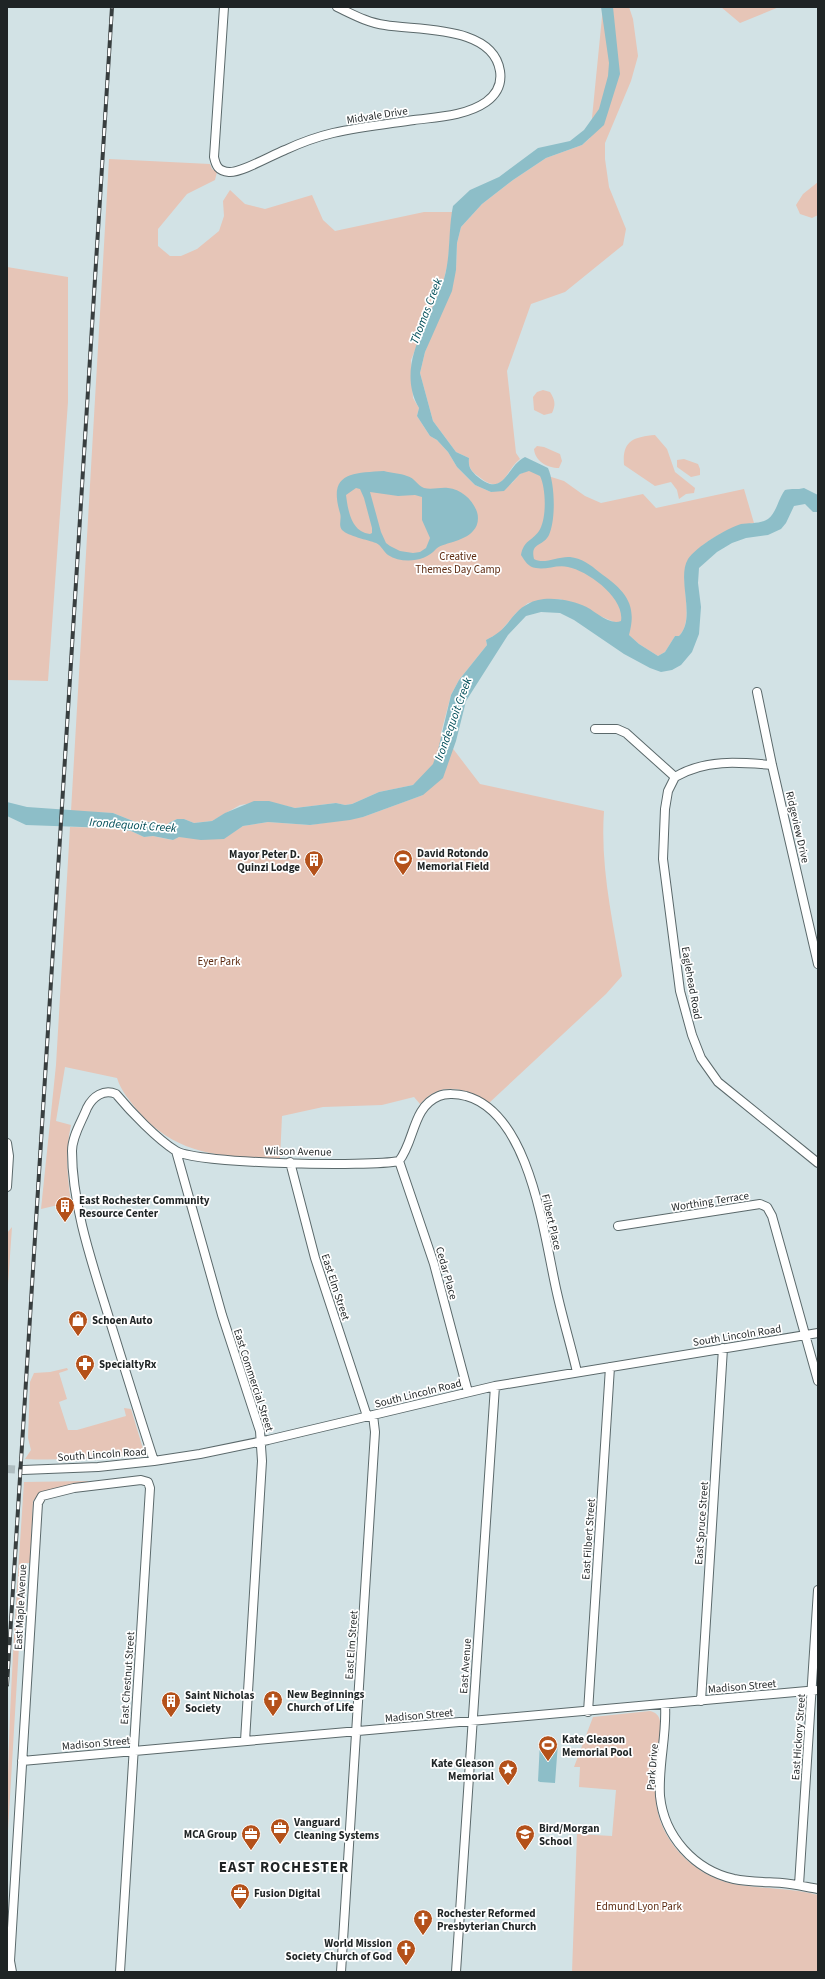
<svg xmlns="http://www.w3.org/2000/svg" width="825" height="1979" font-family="'Source Sans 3',sans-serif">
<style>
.green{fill:#e6c5b7}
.water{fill:#8dbec8;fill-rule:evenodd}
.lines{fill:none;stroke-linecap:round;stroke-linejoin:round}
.minor-tunnel{stroke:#aebcbf;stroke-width:8;stroke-dasharray:8 4;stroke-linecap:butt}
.minor-casing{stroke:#5b696b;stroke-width:10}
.minor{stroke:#fff;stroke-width:8}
.rail-casing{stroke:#383e3f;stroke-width:4}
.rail{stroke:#fff;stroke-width:2.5;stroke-dasharray:8;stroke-linecap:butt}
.labels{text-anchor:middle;stroke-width:3.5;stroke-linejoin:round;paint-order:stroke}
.street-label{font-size:11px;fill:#1f2425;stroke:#fff}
.park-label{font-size:11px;fill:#5c2a10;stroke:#fff}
.poi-label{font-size:11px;font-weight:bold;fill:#1f2425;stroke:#fff;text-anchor:start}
.water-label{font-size:12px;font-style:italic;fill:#014d58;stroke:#fff}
.district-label{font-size:15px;font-weight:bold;letter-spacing:1px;fill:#1f2425;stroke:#fff}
</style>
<rect width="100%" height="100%" fill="#d2e2e5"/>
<!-- green -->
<path class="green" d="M603 7H629L633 19 638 56 631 81 605 143V159L609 187 626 229 623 245 565 292 531 304 507 371 516 453 520 459C505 470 504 498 478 476 471 471 468 467 469 458L456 452 433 421 420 373 425 352 456 270 457 243 461 227 482 204 513 180 546 158 582 145 590 138Z
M721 7H779L740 23Z
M109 159 210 164 212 169 217 172 215 180 187 194 158 229V246L170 256H181L197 249 219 231 224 216 223 201 230 190 245 204 265 209 312 195 323 220 335 231 424 212H452L448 262 444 279 411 360 413 398 419 408 417 416 430 436 437 440 448 452 457 467 475 485 491 492 512 483 520 474 529 470 564 481 585 496 601 503 643 494 656 508 744 489 754 523C729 526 686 547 685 576 683 594 693 622 679 636H675L665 652 658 656 639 644 614 622 560 599 543 600 528 603 516 613 499 633 486 640 487 645 459 680 451 695 441 733 480 784 604 811C600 867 613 922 622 976L606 994 489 1103C464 1088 442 1080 420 1104L414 1097 382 1105 323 1107 282 1116 280 1159C224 1156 179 1158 138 1111 130 1101 121 1091 117 1078L65 1067 56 1121 71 1125C65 1153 67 1174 71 1202L41 1209 56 1065 70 827 110 828 131 831 144 837 153 836 172 840 179 837 223 839 243 826 268 822 310 825 363 817 423 795 419 780 413 785 379 792 352 804 345 805 336 803 295 808 266 801 240 805 212 821 194 823 184 819H177L169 823 167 826 162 827 157 823H138L113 813 71 811Z
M818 182V215L812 218 800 214 796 205 803 194Z
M7 267 68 277V402L48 681 7 680Z
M543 390 550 392C555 400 556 404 552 413L544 415 534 410 533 397 537 392Z
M655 435 667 449 675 472 695 488 694 493 686 494 679 499 677 490 671 482 655 486 624 465C622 441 633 437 655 435Z
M537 446 544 447 560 454 562 461 559 468C547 468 535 461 534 449Z
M684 459 698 464 700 469V475L691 477 677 467V460Z
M12 1227 7 1299V1233Z
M67 1368 68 1370 59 1373 67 1399 59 1402 68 1430H77L126 1416 124 1408 131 1409 144 1452 142 1454C103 1457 64 1461 25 1459L31 1450 28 1438 30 1382 34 1373 50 1372Z
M88 1481V1483L40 1493 33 1501 30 1563H24L7 1847C7 1725 16 1604 24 1482Z
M650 1711C655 1712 659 1715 660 1721 662 1729 660 1739 659 1748 656 1774 652 1799 661 1823 674 1856 705 1880 739 1885 766 1889 792 1888 818 1895V1972H572L577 1834 612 1836 616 1790 579 1787 580 1767H574L593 1717Z"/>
<!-- water -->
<path class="water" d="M601 7H613L620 74 604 125 582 145 546 158 513 180 482 204 461 227 457 243 456 270 452 291 425 352 420 373 433 421 456 452 469 458C468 467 471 471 478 477 504 499 507 465 525 457L548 468C555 484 556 519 549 535 543 547 530 542 534 559 544 565 558 556 570 557 581 558 591 565 599 572 624 590 638 603 629 635L639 644 658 656 665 652 675 636H679C697 618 676 579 688 559 696 547 727 528 741 524 749 523 761 524 768 519 777 512 778 499 785 490 792 488 797 490 804 488L818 495V512H813L805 504 794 506 786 523 781 529 768 535 746 538 732 543 717 552 699 568 698 583 701 607 699 634 692 652 681 665 672 670 661 672 650 668 624 654 574 620 560 613 541 612 526 616 508 635 466 701 456 741 443 778 423 795 415 798 363 817 350 820 310 825 268 822 243 826 224 839 201 840 179 837 173 840 153 836 144 837 131 831 110 828 26 825 7 816V802L27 807 113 813 138 823 151 822 162 827 167 826 169 823 177 819H184L194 823 212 821 225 813 254 801H269L295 808 336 803 345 805 352 804 379 792 413 785 433 764 438 750 451 695 459 680 487 645 486 640C490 638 495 635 499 632 509 624 515 610 528 604 542 595 567 599 582 605 594 609 608 626 621 621 625 598 588 571 568 567 558 564 546 570 536 568 528 567 525 561 521 555 524 540 531 542 539 531 547 519 546 488 540 476L529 471 520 474 504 491 491 492 475 485 457 467 448 452 437 440 430 436 417 416 419 408C394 365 431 320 444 279 451 255 448 230 453 206L470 190 499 177 538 148 570 141 584 130 599 109 608 76 609 63Z
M384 471C391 473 400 473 407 476 415 478 417 485 424 488 432 490 440 487 448 488 461 489 473 500 477 512 479 518 478 526 473 531 464 542 441 543 436 549 425 562 402 564 388 555 384 552 381 545 376 543 368 540 348 536 342 530 338 525 342 519 340 513 328 473 351 473 384 471ZM356 488 360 489 364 498 372 528V533L370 534C351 532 348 510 346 495ZM370 492 398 496 415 495 422 497V520L430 538 426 548 420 552 413 553 400 551 390 546 386 543 381 532Z
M540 1742 558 1743 555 1783 540 1782 538 1781Z"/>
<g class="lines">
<!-- minor-tunnel -->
<path class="minor-tunnel" d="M7 1469 23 1470"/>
<!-- minor casing -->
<g class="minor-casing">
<path id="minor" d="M224 7 214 157C216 166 218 171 229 172 241 173 272 155 285 150 300 143 316 137 333 133 360 127 387 124 414 120 437 117 466 116 486 102 497 94 502 84 500 71 493 25 418 31 385 25 368 23 352 14 337 7
M757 692 772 765 818 964
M595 729H617L626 733 675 777
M675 777 668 791 665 809 663 859 680 991 692 1035 701 1058 718 1082 818 1163
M675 777C705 759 738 762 772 765
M7 1143 9 1156 7 1187
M176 1151 222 1315 260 1431 262 1461 245 1741
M399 1161 434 1264 468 1392
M290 1162 315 1258 367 1416
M618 1226 760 1204 767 1207 772 1216 818 1381
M154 1461C137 1409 121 1357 105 1305 90 1257 72 1202 72 1151 72 1136 82 1121 87 1108 93 1096 104 1089 116 1094 131 1112 157 1139 176 1151 197 1164 371 1167 399 1161 415 1141 412 1107 439 1096 446 1093 458 1094 466 1096 531 1114 544 1237 557 1293 563 1320 571 1346 577 1372
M23 1470 98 1467 154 1461 200 1454 268 1440 495 1386 818 1333
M701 1701 723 1348
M665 1705C667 1735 658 1765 660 1796 664 1836 694 1870 734 1879 749 1882 766 1882 782 1883 794 1884 806 1887 818 1889
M588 1712 610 1367
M22 1761 818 1690
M799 1885 818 1590
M12 1972 10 1961 38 1503 42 1496 74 1488 141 1480 148 1482 150 1488 120 1972
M341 1972 375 1432 373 1415
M456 1972 495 1386"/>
</g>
<!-- minor -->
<use href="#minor" class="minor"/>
<!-- rail casing -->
<g class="rail-casing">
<path id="rail" d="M7 1685 112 7"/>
</g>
<!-- rail -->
<use href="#rail" class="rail"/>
</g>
<!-- icons -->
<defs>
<g id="stadium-pin" transform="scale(1)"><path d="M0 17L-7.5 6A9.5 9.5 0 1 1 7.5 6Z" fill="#b4511a" stroke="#fff"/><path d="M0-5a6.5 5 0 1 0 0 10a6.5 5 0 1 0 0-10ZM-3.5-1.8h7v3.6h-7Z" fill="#fff"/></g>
<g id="building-pin" transform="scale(1)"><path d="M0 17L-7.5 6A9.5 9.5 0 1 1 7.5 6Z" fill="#b4511a" stroke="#fff"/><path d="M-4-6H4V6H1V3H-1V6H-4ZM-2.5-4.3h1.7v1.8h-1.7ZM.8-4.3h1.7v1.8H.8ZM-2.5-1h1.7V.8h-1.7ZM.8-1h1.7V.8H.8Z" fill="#fff"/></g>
<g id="shop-pin" transform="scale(1)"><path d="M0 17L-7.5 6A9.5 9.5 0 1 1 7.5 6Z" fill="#b4511a" stroke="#fff"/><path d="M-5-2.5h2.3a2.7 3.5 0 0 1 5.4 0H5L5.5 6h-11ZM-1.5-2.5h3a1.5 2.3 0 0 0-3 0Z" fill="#fff"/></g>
<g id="pharmacy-pin" transform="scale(1)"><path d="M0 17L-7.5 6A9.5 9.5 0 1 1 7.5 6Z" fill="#b4511a" stroke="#fff"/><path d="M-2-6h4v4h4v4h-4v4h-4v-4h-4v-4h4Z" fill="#fff"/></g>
<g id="church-pin" transform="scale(1)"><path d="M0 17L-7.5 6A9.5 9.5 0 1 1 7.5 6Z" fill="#b4511a" stroke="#fff"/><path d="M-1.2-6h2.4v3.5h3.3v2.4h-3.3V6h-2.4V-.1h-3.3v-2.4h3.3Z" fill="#fff"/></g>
<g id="sight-pin" transform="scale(1)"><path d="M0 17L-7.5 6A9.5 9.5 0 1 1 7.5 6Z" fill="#b4511a" stroke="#fff"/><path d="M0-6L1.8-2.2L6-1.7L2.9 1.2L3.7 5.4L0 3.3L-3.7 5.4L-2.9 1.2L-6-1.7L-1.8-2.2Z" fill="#fff"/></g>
<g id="office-pin" transform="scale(1)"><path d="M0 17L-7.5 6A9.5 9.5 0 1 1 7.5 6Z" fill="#b4511a" stroke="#fff"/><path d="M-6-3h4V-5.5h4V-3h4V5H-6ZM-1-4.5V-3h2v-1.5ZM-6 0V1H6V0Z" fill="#fff"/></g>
<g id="school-pin" transform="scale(1)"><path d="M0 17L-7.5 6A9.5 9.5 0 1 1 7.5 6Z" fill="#b4511a" stroke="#fff"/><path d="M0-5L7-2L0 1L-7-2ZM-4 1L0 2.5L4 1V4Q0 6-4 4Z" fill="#fff"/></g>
</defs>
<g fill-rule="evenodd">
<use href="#stadium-pin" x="403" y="859"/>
<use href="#building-pin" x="314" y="860"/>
<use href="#building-pin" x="65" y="1206"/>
<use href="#shop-pin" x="78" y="1320"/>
<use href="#pharmacy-pin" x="85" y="1364"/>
<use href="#church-pin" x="273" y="1700"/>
<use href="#building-pin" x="171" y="1701"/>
<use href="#stadium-pin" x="548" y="1745"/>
<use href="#sight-pin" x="508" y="1769"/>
<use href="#office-pin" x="280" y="1828"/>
<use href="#office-pin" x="251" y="1834"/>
<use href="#school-pin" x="525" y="1834"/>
<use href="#office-pin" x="240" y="1893"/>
<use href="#church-pin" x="423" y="1919"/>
<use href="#church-pin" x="406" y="1949"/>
</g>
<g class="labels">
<!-- street labels -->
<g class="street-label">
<text transform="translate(377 115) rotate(-9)" y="4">Midvale Drive</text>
<text transform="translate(798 827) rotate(77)" y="4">Ridgeview Drive</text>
<text transform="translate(692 983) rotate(80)" y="4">Eaglehead Road</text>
<text transform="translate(298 1151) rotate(1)" y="4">Wilson Avenue</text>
<text transform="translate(710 1201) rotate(-9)" y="4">Worthing Terrace</text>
<text transform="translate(552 1222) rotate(77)" y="4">Filbert Place</text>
<text transform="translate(447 1273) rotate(74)" y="4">Cedar Place</text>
<text transform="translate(336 1287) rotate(72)" y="4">East Elm Street</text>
<text transform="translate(737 1335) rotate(-9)" y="4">South Lincoln Road</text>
<text transform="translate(254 1380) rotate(72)" y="4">East Commercial Street</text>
<text transform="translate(418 1393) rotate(-14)" y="4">South Lincoln Road</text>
<text transform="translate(102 1454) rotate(-4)" y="4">South Lincoln Road</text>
<text transform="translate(701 1523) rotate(-86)" y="4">East Spruce Street</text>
<text transform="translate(588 1539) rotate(-86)" y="4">East Filbert Street</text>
<text transform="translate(20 1607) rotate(-87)" y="4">East Maple Avenue</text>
<text transform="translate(351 1645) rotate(-86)" y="4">East Elm Street</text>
<text transform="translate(465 1666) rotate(-86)" y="4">East Avenue</text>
<text transform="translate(127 1678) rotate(-86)" y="4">East Chestnut Street</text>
<text transform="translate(742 1686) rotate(-5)" y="4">Madison Street</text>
<text transform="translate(419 1715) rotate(-5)" y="4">Madison Street</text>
<text transform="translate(798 1737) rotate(-86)" y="4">East Hickory Street</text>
<text transform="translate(96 1743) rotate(-5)" y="4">Madison Street</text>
<text transform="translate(652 1767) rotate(-85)" y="4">Park Drive</text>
</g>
<!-- park labels -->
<g class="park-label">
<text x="458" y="560">Creative<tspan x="458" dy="13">Themes Day Camp</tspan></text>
<text x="219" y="965">Eyer Park</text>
<text x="639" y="1910">Edmund Lyon Park</text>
</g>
<!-- poi labels -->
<g class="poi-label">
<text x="417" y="857">David Rotondo<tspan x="417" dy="13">Memorial Field</tspan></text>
<text x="300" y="858" text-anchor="end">Mayor Peter D.<tspan x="300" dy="13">Quinzi Lodge</tspan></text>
<text x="79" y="1204">East Rochester Community<tspan x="79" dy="13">Resource Center</tspan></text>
<text x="92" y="1324">Schoen Auto</text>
<text x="99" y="1368">SpecialtyRx</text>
<text x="287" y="1698">New Beginnings<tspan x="287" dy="13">Church of Life</tspan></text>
<text x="185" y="1699">Saint Nicholas<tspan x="185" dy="13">Society</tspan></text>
<text x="562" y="1743">Kate Gleason<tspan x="562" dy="13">Memorial Pool</tspan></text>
<text x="494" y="1767" text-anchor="end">Kate Gleason<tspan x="494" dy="13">Memorial</tspan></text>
<text x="294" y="1826">Vanguard<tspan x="294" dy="13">Cleaning Systems</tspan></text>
<text x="539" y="1832">Bird/Morgan<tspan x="539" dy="13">School</tspan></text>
<text x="237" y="1838" text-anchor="end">MCA Group</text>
<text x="254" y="1897">Fusion Digital</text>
<text x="437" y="1917">Rochester Reformed<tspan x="437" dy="13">Presbyterian Church</tspan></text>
<text x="392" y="1947" text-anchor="end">World Mission<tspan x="392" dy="13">Society Church of God</tspan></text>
</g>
<!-- water labels -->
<g class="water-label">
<text transform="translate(426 311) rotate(-69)" y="4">Thomas Creek</text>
<text transform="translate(453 719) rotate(-70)" y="4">Irondequoit Creek</text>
<text transform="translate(133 825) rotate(4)" y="4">Irondequoit Creek</text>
</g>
<!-- district labels -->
<g class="district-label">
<text x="284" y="1872">EAST ROCHESTER</text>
</g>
</g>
<!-- border -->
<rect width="825" height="1979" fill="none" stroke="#1f2425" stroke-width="16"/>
</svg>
